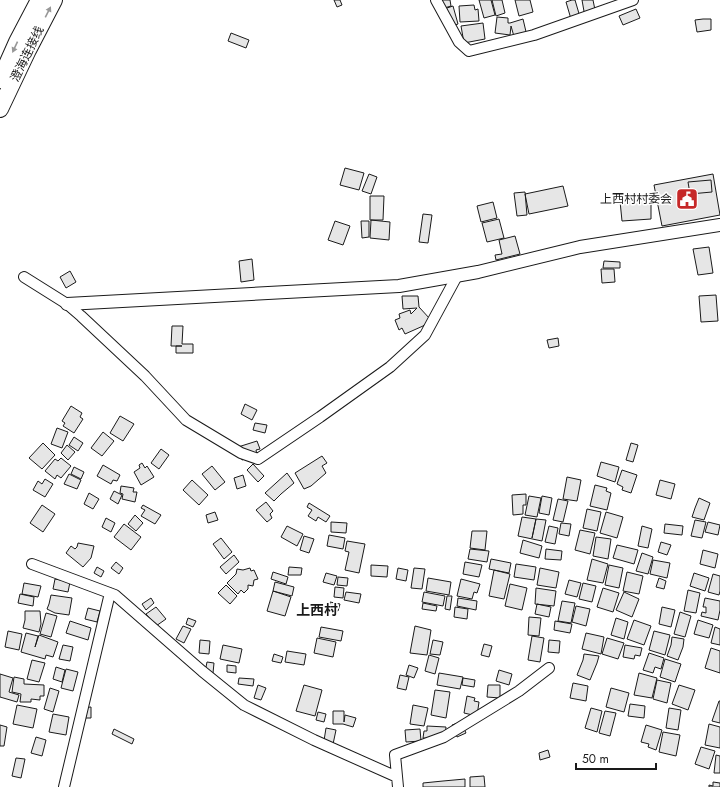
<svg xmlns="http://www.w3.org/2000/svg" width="720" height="787" font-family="Jost,'Noto Sans SC',sans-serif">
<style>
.building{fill:#e6e6e6;stroke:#1a1a1a}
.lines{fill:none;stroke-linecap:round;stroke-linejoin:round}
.minor-casing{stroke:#1a1a1a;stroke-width:12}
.tertiary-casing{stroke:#1a1a1a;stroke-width:14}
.trunk-casing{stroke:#1a1a1a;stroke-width:18}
.minor{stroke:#fff;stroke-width:10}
.tertiary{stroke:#fff;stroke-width:12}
.trunk{stroke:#fff;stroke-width:16}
.oneway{fill:#989898}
.labels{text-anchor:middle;stroke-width:3;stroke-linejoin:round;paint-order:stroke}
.street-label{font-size:12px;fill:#1a1a1a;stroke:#fff}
.poi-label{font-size:12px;fill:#1a1a1a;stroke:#fff;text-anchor:end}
.quarter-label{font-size:14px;font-weight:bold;fill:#1a1a1a;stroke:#fff}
</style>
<rect width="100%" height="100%" fill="#fff"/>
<!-- building -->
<path class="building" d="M334 0H340L342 5 337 7Z
M439 0H450L451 6 441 9Z
M479 0H491L495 15 484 18Z
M492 0H502L505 13 496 16Z
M515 0H530L533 12 519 16Z
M572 0H575L580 17 571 19 566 2Z
M582 0H593L596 15 585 17Z
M474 5 475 10 478 9 479 21 460 22 459 6Z
M453 6 458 24 450 27 444 9Z
M636 9 640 18 623 25 619 16Z
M497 17 508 18V23H510L523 19 527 36 515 40 511 26 510 35 495 33Z
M703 19H711V30L697 32 695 20Z
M483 23 485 39 464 43 461 26Z
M231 33 249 40 246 48 228 41Z
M345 168 364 173 359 190 340 185Z
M369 174 377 177 371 194 362 191Z
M713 174 720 215 662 226 654 185Z
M711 180 712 192 690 194 688 182Z
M563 186 568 206 529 214 525 194Z
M525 192 527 215 517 216 514 193Z
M370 196H384L383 220H370Z
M640 200H651V219L622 221 620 201Z
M493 202 497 218 481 222 477 206Z
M423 214 432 215 428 243 419 242Z
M499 219 504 238 487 242 482 223Z
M371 220 390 222 389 240 370 238Z
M335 221 350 226 343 245 328 240Z
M361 221H369V237L362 238Z
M515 236 520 254 496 260 495 255 502 254 499 240Z
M709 247 713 273 698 275 693 249Z
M252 259 254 280 241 282 239 261Z
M604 261 620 262V268H603Z
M601 269H614L615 282 602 283Z
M70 271 76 282 66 288 60 277Z
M716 295 718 321 701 322 699 296Z
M402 296H418L419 307 430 319 423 326 405 334 402 328 399 330 395 320 400 318 399 314 410 310 411 314 417 308 403 309Z
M172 326H183L182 344H193V353H176V346H182H171Z
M558 338 559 346 549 348 547 340Z
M245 404 257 410 252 420 241 414Z
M71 406 82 413 80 417 83 419 74 433 63 426 65 423 62 421Z
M120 416 134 424 123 441 110 433Z
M255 423 267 425 265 433 253 430Z
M57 428 68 432 62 448 51 444Z
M103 432 114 441 102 456 91 448Z
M74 437 83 443 78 451 69 445Z
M257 441 260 449 256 450 257 455 242 460 238 447Z
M43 443 55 455 42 469 29 458Z
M631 443 638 445 633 462 626 460Z
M67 445 75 452 68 460 61 453Z
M161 449 169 455 159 469 151 463Z
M322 456 327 463 322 466 326 473 311 486 304 489 295 473Z
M61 458 71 466 61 478 57 475 55 479 45 471 55 459 58 461Z
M601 462 619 467 615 482 597 476Z
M142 463 145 468 147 466 154 477 141 485 134 472 140 468 139 465Z
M253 464 264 476 258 482 247 470Z
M103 465 120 475 117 481 113 480 111 484 97 476Z
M212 466 225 482 215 490 202 474Z
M74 467 84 472 81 479 71 474Z
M622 470 637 475 631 493 622 490 623 487 617 484Z
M287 473 294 483 281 494 274 501 265 493Z
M69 474 81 480 77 489 64 484Z
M243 475 246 486 237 489 234 478Z
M567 477 581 480 577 501 563 499Z
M45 479 53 484 45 497 33 490 38 481 42 484Z
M192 480 208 495 199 505 183 490Z
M660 480 675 484 671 499 656 495Z
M595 485 607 488 606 491 611 493 607 510 590 506Z
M121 486 134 488 133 492H137L135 502 122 499 123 494 120 493Z
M114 491 122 495 118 504 110 499Z
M89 493 99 499 93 509 84 504Z
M526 494V505H523V514L513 515 512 495Z
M529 496 541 498 537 517 525 515Z
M542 496 552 498 549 515 539 513Z
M699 498 710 503 704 520 692 517 695 508Z
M558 499 568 501 563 522 553 520Z
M266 502 273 511 270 514 272 518 267 522 256 510Z
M309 503 330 516 326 522 318 517 316 521 308 516 312 510 307 507Z
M42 505 55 514 43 532 30 523Z
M143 505 161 515 155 524 141 516 145 510 141 508Z
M587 509 601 512 597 531 583 528Z
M215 512 218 520 208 523 206 515Z
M606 512 623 517 617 538 600 533Z
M135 515 143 523 136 531 128 524Z
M522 517 536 519 532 538 536 519 546 520 542 541 518 536Z
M106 518 115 523 111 532 102 527Z
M695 520 706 522 702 538 691 536Z
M331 522 347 523 346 533 331 532Z
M708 522 720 525 718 535 705 532Z
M561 523 571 524 569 536 559 534Z
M124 524 141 537 131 550 114 537Z
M665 524 683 526 682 535 664 533Z
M287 526 303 534 297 546 281 537Z
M549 526 558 528 555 544 545 542Z
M642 526 652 529 648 548 638 546Z
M580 530 595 533 590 554 575 550Z
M472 531H487L485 550 470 548Z
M329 535 345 538 343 549 327 546Z
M304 536 314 539 309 553 300 550Z
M596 537 611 539 608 559 593 556Z
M221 538 232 552 224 559 213 544Z
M523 540 542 546 539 558 520 553Z
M347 541 365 544 359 573 345 570 349 552 345 551Z
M661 542 671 545 667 555 658 552Z
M78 543 94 546 91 558 83 567 66 553 71 546 75 549 77 547Z
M617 545 638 550 634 564 613 558Z
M470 549 489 551 487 562 468 559Z
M546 549 562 551 561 560 545 559Z
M703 550 718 554 715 568 700 564Z
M642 553 653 557 648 574 636 571Z
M234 555 239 562 226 574 220 567Z
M491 559 511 563 509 573 489 569Z
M592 559 608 564 603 583 587 580Z
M653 560 670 563 667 578 650 574Z
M116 562 123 568 119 574 111 568Z
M465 562 482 565 479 577 463 574Z
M516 564 536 567 534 580 514 577Z
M371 565 388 566 387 577 371 576Z
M609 565 623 568 619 588 605 585Z
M97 567 104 571 101 577 94 573Z
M289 567 302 568 301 575H288Z
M250 568 251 571 254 570 258 579 254 580 253 586 248 585V589L244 593 241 590 238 594 227 583 236 574 237 569 243 570Z
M398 568 408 570 406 581 396 579Z
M414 568 425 569 422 589 411 588Z
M540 568 559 572 556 588 537 585Z
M494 570 510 574 504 599 489 596Z
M273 572 288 577 286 584 271 579Z
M627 572 643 576 639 594 623 591Z
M326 573 337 576 334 585 323 582Z
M694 573 709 578 705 591 690 586Z
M713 574 720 576V591L719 595 708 592Z
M338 577 348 578 347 586 337 585Z
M428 578 451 582 449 595 426 591Z
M659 578 666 581 664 589 656 587Z
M55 579 70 582 68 592 53 589Z
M461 579 480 584 477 593 474 592 472 599 457 596Z
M569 580 581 583 577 597 565 594Z
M275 582 294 587 292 596 273 591Z
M24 583 41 586 38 597 22 594Z
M583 583 596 586 592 602 579 599Z
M510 584 527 588 522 610 505 606Z
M226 585 237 596 230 604 218 593Z
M335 587 344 588 343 598 334 597Z
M536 588 556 591 554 606 535 604Z
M603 588 619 593 613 612 597 607Z
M688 590 700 593 696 613 684 611Z
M273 591 291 597 285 616 267 611Z
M346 592 361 594 359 603 344 600Z
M424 592 445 596 443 606 422 602Z
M624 592 639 599 632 617 616 610Z
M20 594 34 597 33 606 18 603Z
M51 595 72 598 69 615 55 613 47 609 49 604Z
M447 596H452L450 610 445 609Z
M151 598 154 603 146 610 142 604Z
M458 598 477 601 476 610 457 606Z
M705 598 720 601V610L718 620 701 616 702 612 706 613V607H703Z
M562 601 575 603 571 623 558 621Z
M330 602 340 604 338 611 329 609Z
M423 603 437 606 436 611 422 609Z
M537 604 551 607 549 617 535 614Z
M576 606 590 609 586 626 572 622Z
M156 607 166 619 156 626 146 614Z
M455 607 468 609 467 619 454 617Z
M662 607 675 610 671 627 659 624Z
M88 608 100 611 97 622 85 619Z
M25 611H40L41 624 39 632 23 628 25 620Z
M680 612 691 616 685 637 674 634Z
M46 613 57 616 51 637 40 634Z
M529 617 541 618 539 636 528 635Z
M188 618 196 621 193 627 186 624Z
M616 618 628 622 624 639 611 635Z
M634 620 651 626 644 645 627 639Z
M698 620 713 625 709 638 694 634Z
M70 621 91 628 88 640 66 633Z
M555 621 572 624 570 633 554 630Z
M183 626 191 629 184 643 176 639Z
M415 626 431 630 427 655 410 653Z
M321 627 343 631 341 641 319 637Z
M715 627 720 629V645L711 643Z
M8 631 22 634 19 650 5 647Z
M654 631 670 635 665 655 649 650Z
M26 633 38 636 35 647 39 635 58 642 53 657 46 655 45 659 21 652Z
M586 633 604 637 601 654 582 649Z
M532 636 544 638 540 662 528 660Z
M672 637 684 639 683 647 678 660 667 656 671 645Z
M317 638 336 642 333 657 314 653Z
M607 638 624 643 618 659 602 654Z
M200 640 210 641 209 654 199 653Z
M433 640 443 642 440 655 430 654Z
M549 640 560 641 559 653 548 652Z
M484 644 492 646 489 657 481 655Z
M63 645 73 647 70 661 59 659Z
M223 645 242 649 239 663 220 659Z
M625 645 642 648 640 656 635 655 634 659 623 657Z
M711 648 720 651V673L705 668Z
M287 651 306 654 304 665 285 662Z
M649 653 664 658 661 669 655 667 653 673 643 670Z
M274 654 283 657 281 663 272 661Z
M584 654 599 656 597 663 590 680 577 675 583 660Z
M429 655 439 658 435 674 425 671Z
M665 659 681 664 675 682 660 677Z
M32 660 45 663 39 682 27 679Z
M207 662 214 663 213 673 205 672Z
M227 665 236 666V673L227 672Z
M409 665 418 668 414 678 406 675Z
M56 667 65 670 62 682 53 679Z
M66 669 78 672 73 691 61 688Z
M499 670 512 674 509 685 496 681Z
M439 673 463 677 460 689 437 685Z
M639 673 657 678 652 698 634 695Z
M0 674 13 678 9 692 19 695 17 702 0 697Z
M400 675 409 677 406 690 397 688Z
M14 677 24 679V684L44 685V696H40V700L31 699V702H20L21 694 12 692Z
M239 678 254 679 253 686 238 684Z
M463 678 475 680 474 687 462 685Z
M657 680 671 683 667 703 653 699Z
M573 683 588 686 586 701 570 698Z
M258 685 266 688 261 700 254 698Z
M304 685 322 690 315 716 296 711Z
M488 685H500V698L487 697Z
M679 685 695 690 688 710 672 704Z
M50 688 59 691 53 712 44 709Z
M611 688 629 693 624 712 606 707Z
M435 690 450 692 446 718 431 715Z
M467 696 475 698 474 701 479 702 477 716 464 713Z
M719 701H720V723L712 721Z
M630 704 645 706 644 718 628 716Z
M17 705 37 709 33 728 13 724Z
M413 705 428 708 424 726 410 724Z
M91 707V718H79L78 708Z
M591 708 602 711 597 732 585 728Z
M669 708 681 710 678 730 666 728Z
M333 711H344V722L345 715 356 718 353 727 343 724H333Z
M605 711 616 713 610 736 599 733Z
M318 712 326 714 324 722 316 720Z
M53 714 69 717 66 735 49 732Z
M461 722 466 733 457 737 452 725Z
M709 724 720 727V748L705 745Z
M0 725 7 727 4 746H0Z
M646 725 662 730 656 750 648 747 649 744 641 742Z
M427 726 446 727 445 737 435 739 423 738 424 731H427Z
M326 728 336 730 332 749 323 747Z
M114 729 134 739 132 744 112 734Z
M420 729 421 741 406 742 405 730Z
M663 732 680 735 676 756 659 752Z
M36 737 46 740 42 756 31 753Z
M701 747 715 751 709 769 695 764Z
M548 750 550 757 540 760 539 753Z
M716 755 720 756V773H714Z
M16 758 25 759 21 778 12 776Z
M484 776 485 787H470V777Z
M465 779V787H423V783L443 781Z
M713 782 720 783V787H709V785L713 786Z"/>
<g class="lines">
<!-- minor casing -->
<g class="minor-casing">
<path id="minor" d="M436 0 459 42 469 51 534 35 633 0
M24 277 67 304 81 316 145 376 186 420 241 453 258 459 320 417 390 367 425 335 457 276
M32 564 115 595 202 671 244 705 314 740 397 777
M64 787 110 593
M398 787 395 755 444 737 519 691 549 668"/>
</g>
<!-- tertiary casing -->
<g class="tertiary-casing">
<path id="tertiary" d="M67 304 399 286 478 272 580 247 720 225"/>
</g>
<!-- trunk casing -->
<g class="trunk-casing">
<path id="trunk" d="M0 80 17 42 39 0
M0 109 28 50 54 0"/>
</g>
<!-- minor -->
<use href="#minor" class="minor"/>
<!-- tertiary -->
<use href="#tertiary" class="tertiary"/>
<!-- trunk -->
<use href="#trunk" class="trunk"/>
</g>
<!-- one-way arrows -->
<defs><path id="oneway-solid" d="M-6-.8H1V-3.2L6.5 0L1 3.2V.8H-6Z"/></defs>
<g class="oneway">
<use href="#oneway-solid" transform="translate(48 12) rotate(-63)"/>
<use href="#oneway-solid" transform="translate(15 47) rotate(115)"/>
</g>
<!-- icons -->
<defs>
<g id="civic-square" transform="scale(1.15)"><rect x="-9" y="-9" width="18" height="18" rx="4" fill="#c62828" stroke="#fff"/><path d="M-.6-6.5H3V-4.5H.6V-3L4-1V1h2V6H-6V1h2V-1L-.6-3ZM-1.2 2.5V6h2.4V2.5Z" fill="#fff"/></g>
</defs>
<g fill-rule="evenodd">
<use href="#civic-square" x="687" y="199"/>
</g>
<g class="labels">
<!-- street labels -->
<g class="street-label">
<text transform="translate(27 54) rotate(-64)" y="4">澄海连接线</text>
</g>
<!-- poi labels -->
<g class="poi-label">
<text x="672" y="203">上西村村委会</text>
</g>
<!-- quarter labels -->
<g class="quarter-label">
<text x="317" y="615">上西村</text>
</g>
</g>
<!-- scale -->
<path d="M576 763v6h80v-6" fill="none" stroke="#1a1a1a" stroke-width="2"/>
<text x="582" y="763" font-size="12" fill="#1a1a1a" stroke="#ffffff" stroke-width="3" paint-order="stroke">50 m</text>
</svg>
